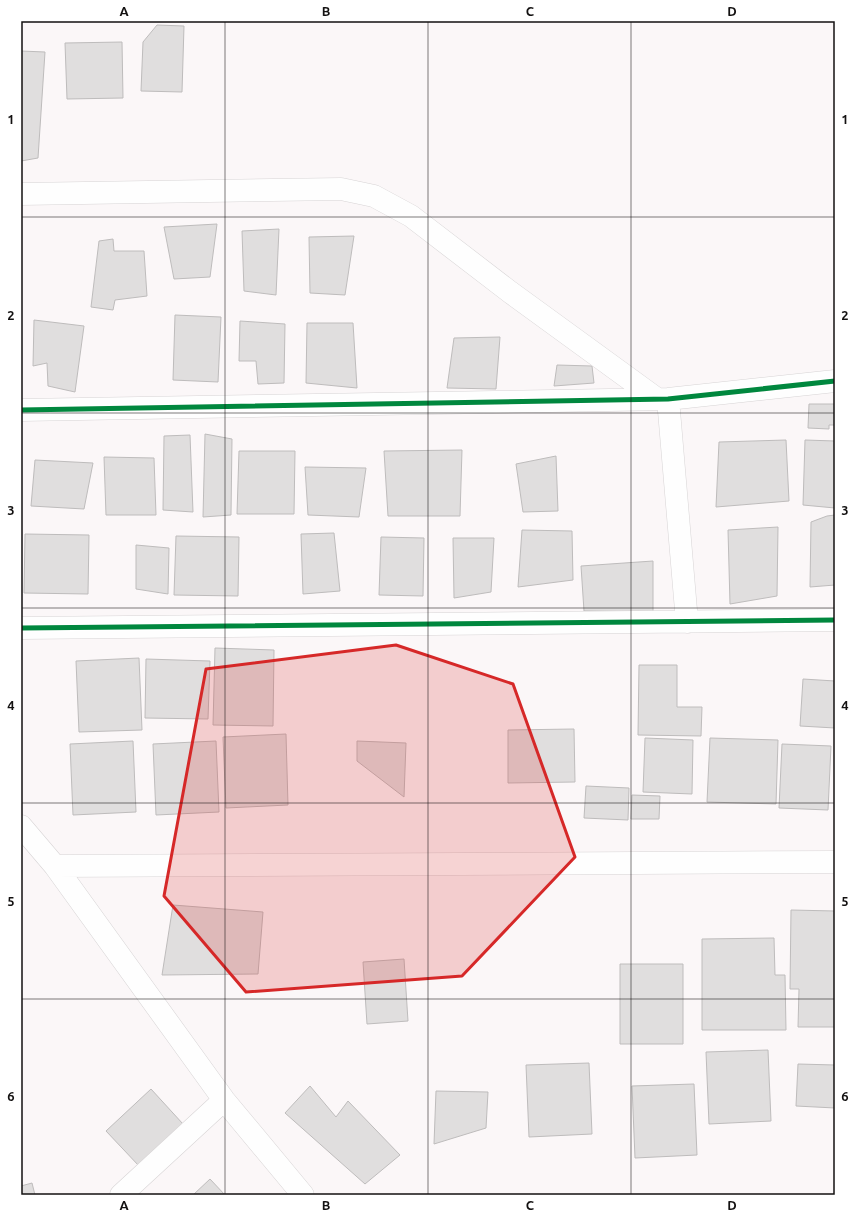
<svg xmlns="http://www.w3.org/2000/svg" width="856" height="1216" font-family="Ubuntu,sans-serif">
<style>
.building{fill:#e0dede;stroke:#bebcbc}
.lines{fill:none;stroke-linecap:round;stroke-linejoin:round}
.minor-casing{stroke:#d7d4d5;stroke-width:23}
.minor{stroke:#fefefe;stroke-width:22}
.cycleway-casing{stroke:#fff;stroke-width:8}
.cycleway{stroke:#00873e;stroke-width:5}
.marked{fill:#d62828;fill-opacity:0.2;stroke:#d62828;stroke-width:3;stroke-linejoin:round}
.grid{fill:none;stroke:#131111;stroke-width:1;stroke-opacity:0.55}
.neatline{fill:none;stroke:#131111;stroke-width:1.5}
.grid-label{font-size:13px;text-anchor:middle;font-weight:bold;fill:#131111}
</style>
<rect width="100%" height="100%" fill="#fbf7f8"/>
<!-- building -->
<path class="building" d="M157 25 184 26 182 92 141 91 143 42Z
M122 42 123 98 67 99 65 43Z
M21 51 45 52 38 158 21 161Z
M217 224 210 277 174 279 164 227Z
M279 229 276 295 244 291 242 231Z
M354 236 345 295 310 293 309 237Z
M113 239 114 251H144L147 296 115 300 113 310 91 307 99 241Z
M175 315 221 317 218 382 173 380Z
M34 320 84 326 75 392 48 386 47 363 33 366Z
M240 321 285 324 284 383 258 384 256 361H239Z
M307 323H353L357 388 306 383Z
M500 337 496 389 447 388 454 338Z
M557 365 592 366 594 383 554 386Z
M809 404H835V425H829V429L808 428Z
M205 434 232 439 231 515 203 517Z
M190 435 193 512 163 510 164 436Z
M786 440 789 501 716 507 719 442Z
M805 440 835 441V508L803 505Z
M462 450 460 516H388L384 451Z
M239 451H295L294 514H237Z
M556 456 558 511 523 512 516 464Z
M104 457 154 458 156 515H106Z
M35 460 93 463 84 509 31 506Z
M305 467 366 468 359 517 308 515Z
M835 515V585L810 587 811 522 827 516Z
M778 527 777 596 730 604 728 530Z
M522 530 572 531 573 580 518 587Z
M334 533 340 591 303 594 301 534Z
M25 534 89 535 88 594 24 593Z
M176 536 239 537 238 596 174 595Z
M381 537 424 538 423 596 379 595Z
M453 538H494L491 592 454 598Z
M136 545 169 548 168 594 136 589Z
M653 561V612L584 611 581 566Z
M215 648 274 650 273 726 213 725Z
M139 658 142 730 79 732 76 661Z
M146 659 210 661 208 719 145 718Z
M639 665H677V707H702L701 736 638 735Z
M803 679 835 681V728L800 726Z
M574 729 575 782 508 783V730Z
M286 734 288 805 226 808 223 737Z
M645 738 693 740 692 794 643 792Z
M710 738 778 740 776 804 707 802Z
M133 741 136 812 73 815 70 744Z
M216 741 219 812 156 815 153 744Z
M357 741 406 743 404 797 357 761Z
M782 744 831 746 828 810 779 808Z
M586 786 629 788 628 820 584 818Z
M632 795 660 796 659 819H631Z
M173 905 263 912 258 974 162 975Z
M791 910 835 911V1027H798L799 989H790Z
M774 938 775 975H785L786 1030H702V939Z
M404 959 408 1021 367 1024 363 962Z
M620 964H683V1044H620Z
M768 1050 771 1121 709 1124 706 1052Z
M589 1063 592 1134 529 1137 526 1065Z
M798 1064 835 1065V1108L796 1106Z
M694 1084 697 1155 635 1158 632 1086Z
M310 1086 336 1117 348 1101 400 1155 365 1184 285 1113Z
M151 1089 183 1124 139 1166 106 1131Z
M436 1091 488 1092 486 1128 434 1144Z
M210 1179 225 1195H193Z
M32 1183 35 1195H21V1186Z"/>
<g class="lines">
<!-- minor casing -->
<g class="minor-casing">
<path id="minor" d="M21 194 341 189 374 196 411 216 510 292 657 399
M668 399 687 622
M21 410 668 399 835 381
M21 628 835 620
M21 826 55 866 224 1100 303 1195
M55 866 835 862
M121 1195 224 1100"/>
</g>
<!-- minor -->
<use href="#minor" class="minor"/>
<!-- cycleway casing -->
<g class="cycleway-casing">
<path id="cycleway" d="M21 410 668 399 835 381
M21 628 835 620"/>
</g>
<!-- cycleway -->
<use href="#cycleway" class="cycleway"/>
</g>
<!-- marked area -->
<path class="marked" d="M396 645 513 684 575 857 462 976 246 992 164 896 206 669Z"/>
<!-- grid -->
<path class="grid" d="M225 21V1195M428 21V1195M631 21V1195M21 217H835M21 413H835M21 608H835M21 803H835M21 999H835"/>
<!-- border -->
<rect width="856" height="1216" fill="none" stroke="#ffffff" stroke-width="44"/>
<rect x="22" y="22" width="812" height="1172" class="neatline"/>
<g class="grid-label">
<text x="124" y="16">A</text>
<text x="326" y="16">B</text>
<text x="530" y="16">C</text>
<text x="732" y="16">D</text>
<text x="11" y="124">1</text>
<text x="845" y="124">1</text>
<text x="11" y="320">2</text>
<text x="845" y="320">2</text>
<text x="11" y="515">3</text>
<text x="845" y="515">3</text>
<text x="11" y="710">4</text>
<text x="845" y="710">4</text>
<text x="11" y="906">5</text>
<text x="845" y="906">5</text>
<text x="11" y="1101">6</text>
<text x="845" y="1101">6</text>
<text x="124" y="1210">A</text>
<text x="326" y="1210">B</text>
<text x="530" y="1210">C</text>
<text x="732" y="1210">D</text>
</g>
</svg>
